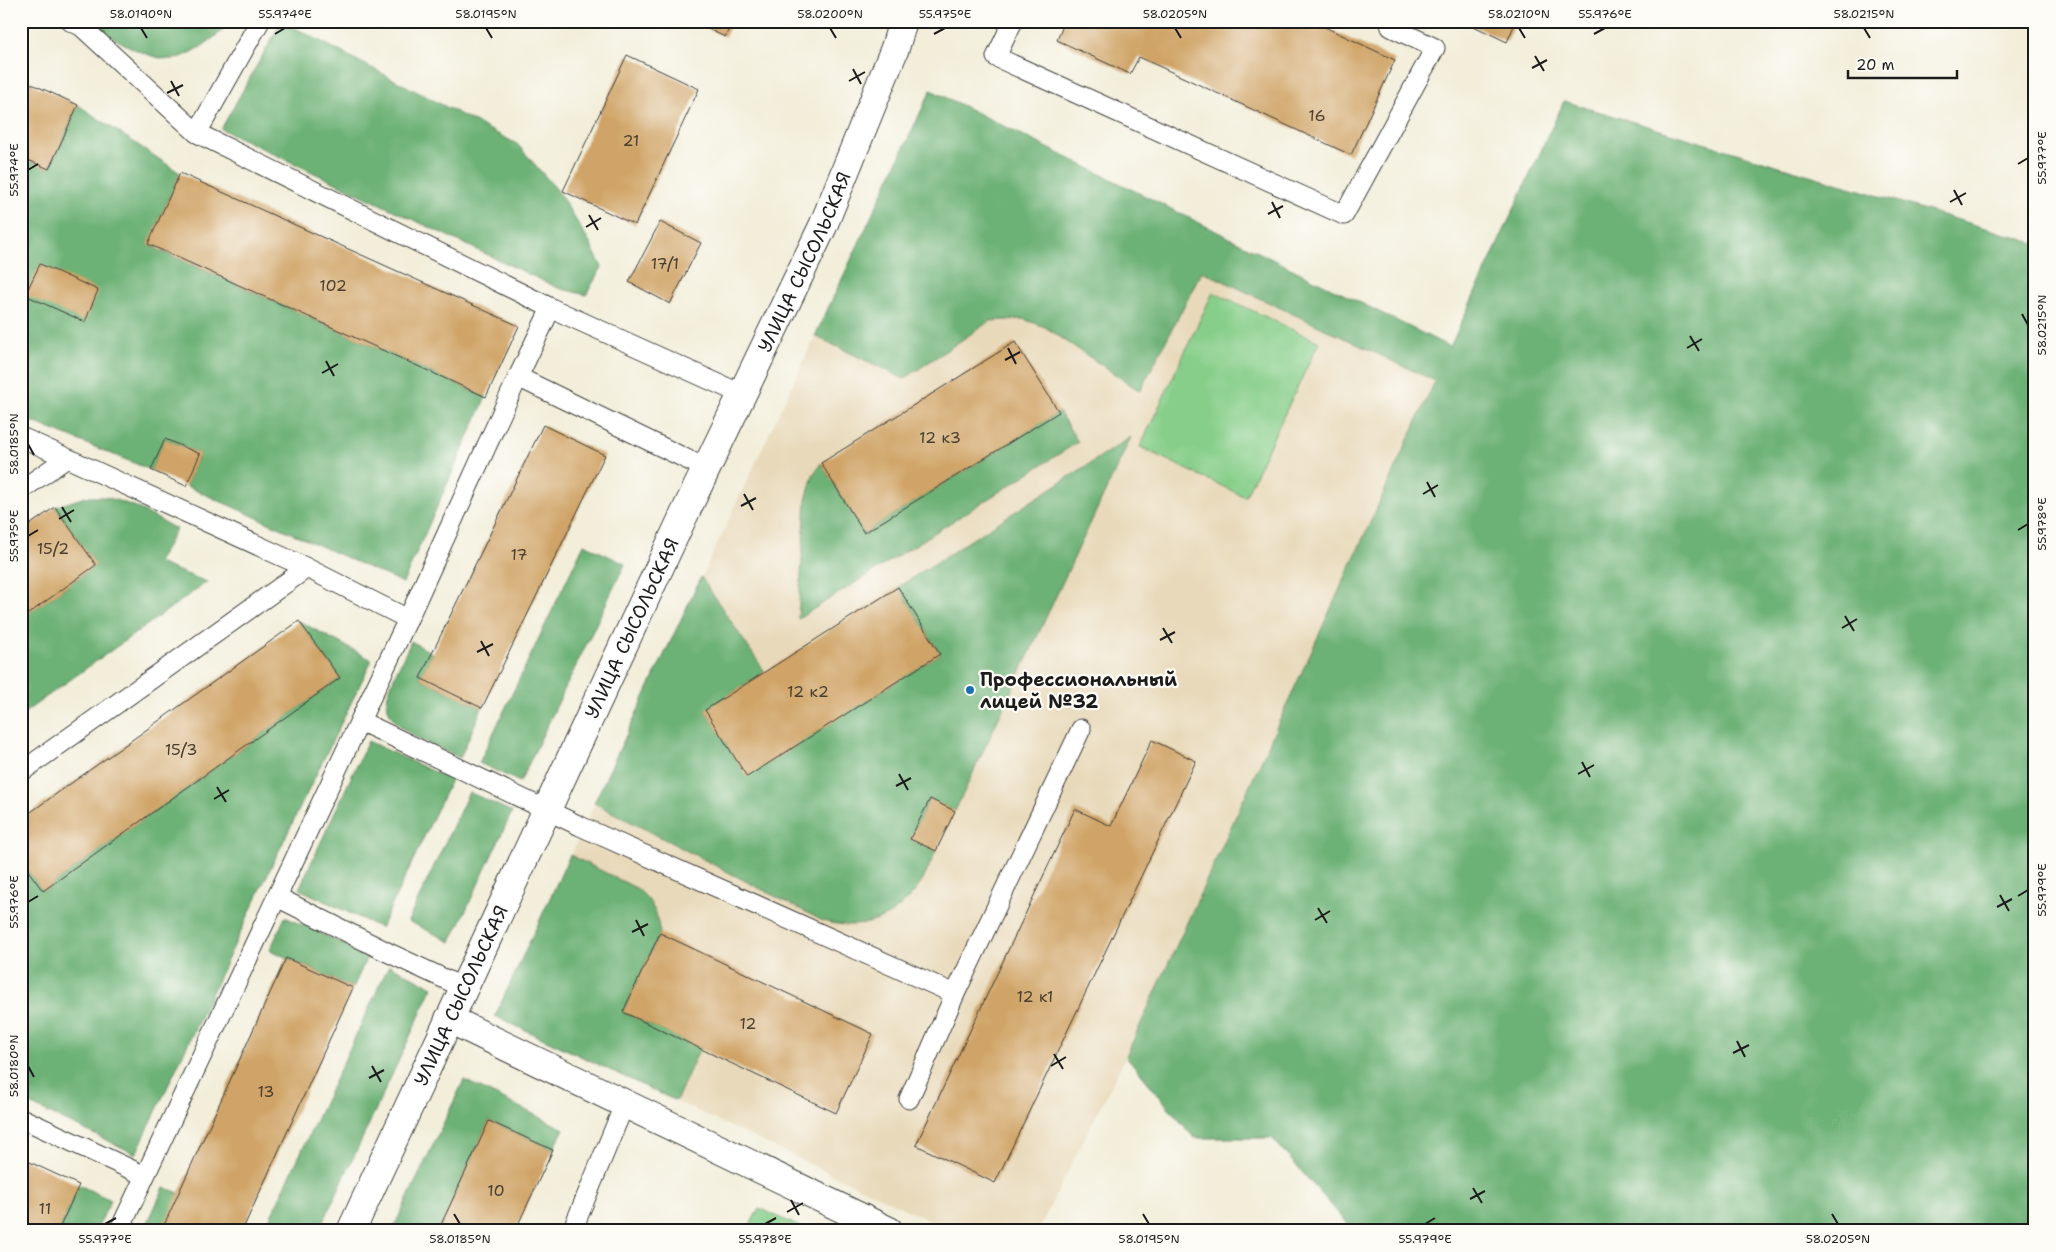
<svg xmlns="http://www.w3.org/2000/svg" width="2056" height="1252" font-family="'Shantell Sans',sans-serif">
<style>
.built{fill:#e8d9ba}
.green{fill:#86ce89;stroke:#517552}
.forest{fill:#6cb175;stroke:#446648}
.building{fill:#d0a468}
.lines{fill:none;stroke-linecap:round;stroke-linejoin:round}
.service-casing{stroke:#3c3c38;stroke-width:21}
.minor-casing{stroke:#3c3c38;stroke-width:30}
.secondary-casing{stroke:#3c3c38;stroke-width:30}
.service{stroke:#fff;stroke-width:19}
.minor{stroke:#fff;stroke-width:28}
.secondary{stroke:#fff;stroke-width:28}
.ticks{fill:none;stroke:#1c1c1c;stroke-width:2}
.poi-dot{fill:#1f6fb2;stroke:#fdfcf7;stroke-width:2}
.labels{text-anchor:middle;stroke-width:4.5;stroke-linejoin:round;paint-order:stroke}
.number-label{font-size:16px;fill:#493e2f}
.street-label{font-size:19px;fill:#1c1c1c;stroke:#fdfcf7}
.poi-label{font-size:19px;font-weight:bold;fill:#1c1c1c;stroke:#fdfcf7;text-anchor:start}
.neatline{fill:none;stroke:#1c1c1c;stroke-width:2}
.ticks-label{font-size:12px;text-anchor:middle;fill:#1c1c1c}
</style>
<rect width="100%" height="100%" fill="#fdfcf7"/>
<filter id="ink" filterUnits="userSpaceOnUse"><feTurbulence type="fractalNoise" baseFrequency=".02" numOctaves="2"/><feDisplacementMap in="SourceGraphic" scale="10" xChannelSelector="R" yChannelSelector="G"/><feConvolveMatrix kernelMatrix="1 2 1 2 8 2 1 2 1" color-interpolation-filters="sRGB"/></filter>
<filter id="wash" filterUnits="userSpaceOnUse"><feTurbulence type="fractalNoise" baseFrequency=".0096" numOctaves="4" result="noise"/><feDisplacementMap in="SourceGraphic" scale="20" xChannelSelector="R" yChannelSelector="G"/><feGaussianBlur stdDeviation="1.12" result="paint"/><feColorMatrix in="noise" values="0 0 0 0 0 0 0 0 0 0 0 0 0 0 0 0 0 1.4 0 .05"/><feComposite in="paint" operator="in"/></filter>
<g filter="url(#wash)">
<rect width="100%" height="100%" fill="#f2eeda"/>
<!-- built -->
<path class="built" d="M931 90 1435 381 1126 1056 1038 1231H952L495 1016Z"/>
<!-- green -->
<path class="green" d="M1213 292 1319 342 1245 497 1140 447Z
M759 1208 809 1231H747Z"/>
<!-- forest -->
<path class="forest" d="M85 21H232C219 35 186 62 166 59 137 55 110 35 85 21Z
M282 21 517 144 558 191 588 240 602 267 586 295 558 288 221 129Z
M931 90 1450 347 1564 101 2035 243V1231H1354L1272 1138H1194L1126 1056 1435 381 1202 271 1140 391 1045 327 1023 319 990 321 904 379 815 336Z
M78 105 180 173 148 245 486 397 403 583 186 486 200 454 165 439 151 470 21 417V157L49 169Z
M1059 412 1078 442 798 619 806 500 813 475 821 463 864 533Z
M1131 437 955 811 929 799 911 839 936 851C931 861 927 873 921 883 897 918 865 933 823 921L594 803 701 577 765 672 705 710 747 776 940 654 898 587Z
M85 497H106L134 506 176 529 158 563 207 582 21 715V619L96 565 55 507Z
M584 544 625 564 520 782 479 763Z
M299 621 372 660 272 865 136 1154 21 1100V861L43 891 340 678Z
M411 641 432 653 420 678 482 708 460 758C436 746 379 729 388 694 393 676 404 658 411 641Z
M368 741 451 780 381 928 299 889Z
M469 792 512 812 451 942 408 921Z
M570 855 638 889 648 899 656 913 660 933 623 1012 700 1048 676 1101 495 1016Z
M285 917 368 955 353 988 270 950Z
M389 965 433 987 319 1231H264Z
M464 1080 564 1129 553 1150 489 1121 438 1231H392Z
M79 1185 111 1200 96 1231H58Z
M164 1187 179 1193 178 1231H144Z"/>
<g id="blocks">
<!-- building -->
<path class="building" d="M691 21H733L725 37Z
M1065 21H1312L1395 60 1351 155 1139 57 1130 74 1057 40Z
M1463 21H1516L1507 42Z
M627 55 699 89 635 225 563 191Z
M21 79 78 105 49 169 21 157Z
M180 173 519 326 486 397 148 244Z
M660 222 701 243 670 304 629 282Z
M40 264 98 290 85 322 25 295Z
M1015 342 1059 412 864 533 821 463Z
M543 425 605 455 482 708 420 678Z
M165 439 200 454 186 486 151 470Z
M55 507 96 565 21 619V531Z
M898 587 940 654 747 777 705 710Z
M299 621 340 678 43 891 21 861V819Z
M1152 740 1196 761 995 1183 916 1145 1075 809 1111 826Z
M930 799 955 811 936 851 910 839Z
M660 933 873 1034 836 1113 623 1012Z
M286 958 353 988 242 1231H178L164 1225Z
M489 1121 553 1150 515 1231H438Z
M21 1158 79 1185 58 1231H21Z"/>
</g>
</g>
<g filter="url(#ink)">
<use href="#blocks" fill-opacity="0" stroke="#3c3c38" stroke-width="1"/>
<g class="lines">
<!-- service casing -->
<g class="service-casing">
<path id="service" d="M70 21 81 26 197 133 551 308 741 394
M1013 21 996 57 1344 215 1435 48 1391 27 1389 21
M197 133 260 21
M518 377 551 308
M21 437 307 568 408 619
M21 490 67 458
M360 721 580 826 955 994
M21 772 307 568
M277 897 387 952 464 988
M909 1099 955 994 1081 729
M21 1118 145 1176
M119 1231 408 619 518 377 707 469
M572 1231 625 1103"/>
</g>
<!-- minor casing -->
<g class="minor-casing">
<path id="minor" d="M449 1019 889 1231"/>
</g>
<!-- secondary casing -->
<g class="secondary-casing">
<g id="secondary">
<path id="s1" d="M351 1231 683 517 823 226 895 48 903 21"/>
</g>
</g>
<!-- service -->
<use href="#service" class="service"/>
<!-- minor -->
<use href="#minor" class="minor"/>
<!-- secondary -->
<use href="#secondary" class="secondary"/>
</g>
</g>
<!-- ticks -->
<path class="ticks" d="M141 28 147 38M486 28 492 38M830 28 836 38M1175 28 1181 38M1519 28 1525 38M1864 28 1870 38M275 34 285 28M934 34 945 28M1594 34 1605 28M1535 56 1544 71M1532 68 1547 60M853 69 861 84M171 81 179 96M849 81 865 72M167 93 183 85M2018 164 2028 158M28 170 38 164M1954 190 1962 205M1272 202 1280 218M1950 202 1966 193M1268 214 1283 206M589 215 598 230M586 227 601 218M2022 314 2028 325M1690 336 1699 351M1008 348 1016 364M1687 348 1702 339M1005 360 1020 352M326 361 334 376M322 373 338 364M28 444 34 455M1427 482 1435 497M744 494 753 510M1423 494 1438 485M741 506 756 498M62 507 71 522M59 519 74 510M2018 530 2028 524M28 536 38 530M1845 616 1854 631M1163 628 1172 643M1842 628 1857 619M1160 640 1175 632M481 641 489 656M477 652 493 644M1582 762 1590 777M899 774 908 790M1578 774 1594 765M896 786 911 778M217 787 226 802M214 799 229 790M2000 895 2009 911M2018 896 2028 890M28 902 38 896M1997 907 2012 899M1318 908 1327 923M636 920 644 936M1315 920 1330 911M632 932 648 924M1737 1041 1745 1057M1733 1053 1749 1045M1054 1054 1063 1069M28 1066 34 1077M372 1066 381 1082M1051 1066 1066 1057M369 1078 384 1070M1473 1188 1482 1203M1470 1199 1485 1191M791 1200 799 1215M787 1212 803 1203M454 1214 460 1224M1143 1214 1149 1224M1832 1214 1838 1224M105 1224 116 1218M765 1224 776 1218M1425 1224 1435 1218"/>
<!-- markers -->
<circle class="poi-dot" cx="970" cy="690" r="5"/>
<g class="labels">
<!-- number labels -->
<g class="number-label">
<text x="1317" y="121">16</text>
<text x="631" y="146">21</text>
<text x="665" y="269">17/1</text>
<text x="333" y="291">102</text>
<text x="940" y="443">12 к3</text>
<text x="53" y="554">15/2</text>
<text x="519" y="560">17</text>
<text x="808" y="697">12 к2</text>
<text x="181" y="755">15/3</text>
<text x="1035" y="1002">12 к1</text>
<text x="748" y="1029">12</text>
<text x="266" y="1097">13</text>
<text x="496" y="1196">10</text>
<text x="45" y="1214">11</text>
</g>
<!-- street labels -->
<g class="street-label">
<text dy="7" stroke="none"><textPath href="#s1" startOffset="1070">УЛИЦА СЫСОЛЬСКАЯ</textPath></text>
<text dy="7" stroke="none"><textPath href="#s1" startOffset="665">УЛИЦА СЫСОЛЬСКАЯ</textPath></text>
<text dy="7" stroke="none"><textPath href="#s1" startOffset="260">УЛИЦА СЫСОЛЬСКАЯ</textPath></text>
</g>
<!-- poi labels -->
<g class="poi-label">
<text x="980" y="686">Профессиональный<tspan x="980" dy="22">лицей №32</tspan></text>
</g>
</g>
<!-- margin -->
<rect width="2056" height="1252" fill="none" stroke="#fdfcf7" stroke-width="55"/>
<!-- scale -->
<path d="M1848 70v8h109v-8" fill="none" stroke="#1c1c1c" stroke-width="2.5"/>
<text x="1856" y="70" font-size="15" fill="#1c1c1c" stroke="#fdfcf7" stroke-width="4" paint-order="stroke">20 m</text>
<rect x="28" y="28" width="2000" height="1196" class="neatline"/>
<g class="ticks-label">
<text x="141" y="18">58.0190°N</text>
<text x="285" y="18">55.974°E</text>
<text x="486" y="18">58.0195°N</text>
<text x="830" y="18">58.0200°N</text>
<text x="945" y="18">55.975°E</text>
<text x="1175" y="18">58.0205°N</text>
<text x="1519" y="18">58.0210°N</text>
<text x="1605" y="18">55.976°E</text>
<text x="1864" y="18">58.0215°N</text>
<text transform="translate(2042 158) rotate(-90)" y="4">55.977°E</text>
<text transform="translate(14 170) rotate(-90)" y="4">55.974°E</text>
<text transform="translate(2042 325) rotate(-90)" y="4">58.0215°N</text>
<text transform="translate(14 444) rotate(-90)" y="4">58.0185°N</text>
<text transform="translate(2042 524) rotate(-90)" y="4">55.978°E</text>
<text transform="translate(14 536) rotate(-90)" y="4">55.975°E</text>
<text transform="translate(2042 890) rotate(-90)" y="4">55.979°E</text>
<text transform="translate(14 902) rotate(-90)" y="4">55.976°E</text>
<text transform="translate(14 1066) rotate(-90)" y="4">58.0180°N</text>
<text x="105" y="1243">55.977°E</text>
<text x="460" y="1243">58.0185°N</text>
<text x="765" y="1243">55.978°E</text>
<text x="1149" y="1243">58.0195°N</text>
<text x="1425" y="1243">55.979°E</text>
<text x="1838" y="1243">58.0205°N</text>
</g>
</svg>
